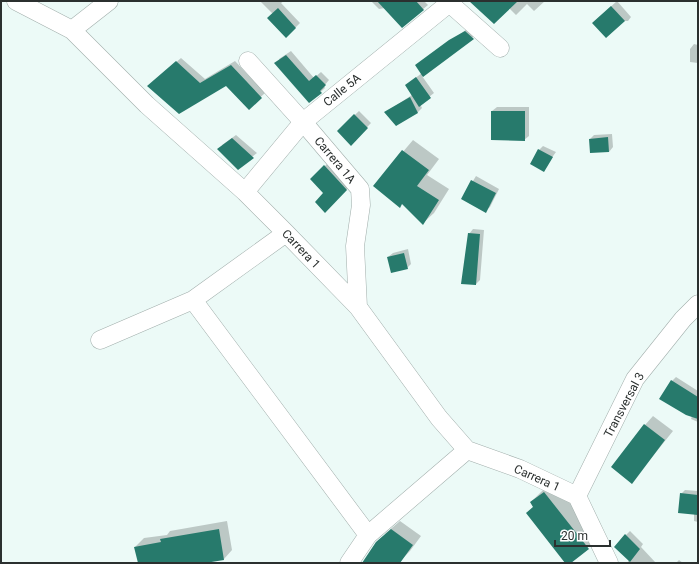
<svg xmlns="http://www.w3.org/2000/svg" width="699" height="564" font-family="Roboto,sans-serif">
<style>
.shadow{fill:#0003}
.building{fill:#277a6c}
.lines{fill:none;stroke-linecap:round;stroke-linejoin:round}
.street-casing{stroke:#a1aeab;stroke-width:19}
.street{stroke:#fff;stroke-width:18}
.labels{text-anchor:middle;stroke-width:4;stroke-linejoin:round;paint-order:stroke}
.street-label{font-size:12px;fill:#2b302f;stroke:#fff}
</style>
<rect width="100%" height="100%" fill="#ecfaf7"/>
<!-- shadow -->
<path class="shadow" d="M260 1H284L281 3 300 23 286 37 273 14Z
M371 1H424L428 5 403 26 385 8 379 9Z
M478 1H545L534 11 527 4 516 15 509 8Z
M617 1 631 17 628 21H595Z
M470 27 477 34 422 76 434 93 420 104 422 108 418 112 396 125 386 112 412 95 406 85 422 73 416 65Z
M694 44 698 45V63L690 62V49Z
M291 51 314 78 321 72 329 80 324 86 325 88 310 102 279 59Z
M181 58 205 79 235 61 265 93 249 108 226 85 153 82Z
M497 107H529V136L524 140 492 139V111Z
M359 111 371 123 351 144 338 131Z
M612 134 613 147 609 152H591L590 139 594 135Z
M236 135 257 153 238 168 222 145Z
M413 140 439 159 427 175 449 189 434 213 423 223 403 203 374 186Z
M543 146 556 152 543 170 539 150Z
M329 162 351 185 325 211 324 193 312 179Z
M476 176 499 189 490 207 485 211 462 199Z
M473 229 484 230 480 280 476 284 469 234Z
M408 249 411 264 407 268 388 257 393 253Z
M676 377 698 391V422L691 419 692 416 672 381Z
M653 416 673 431 632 482 645 425Z
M559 481 601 536 569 563H566L527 513 534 506 531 502 544 489Z
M685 490 698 491V522L694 521V514L681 494Z
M227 521 232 550 224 559 203 563H139L135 547 144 538 167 535 170 531Z
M400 521 421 536 410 551 398 563H363L386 533Z
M630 531 643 544 641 547 656 563H627L629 560 626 535Z
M679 560 683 563H676Z"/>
<!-- building -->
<path class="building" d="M377 1H416L424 10 402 28Z
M469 1H518L494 24Z
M611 6 625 21 606 38 592 23Z
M278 8 296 28 286 38 267 18Z
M465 31 474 39 423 77 415 65 449 40Z
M286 55 309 81 316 75 326 85 320 91 322 93 309 103 274 63Z
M176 61 200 83 231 65 262 98 249 110 226 86 179 114 147 86Z
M416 77 431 98 419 107 405 85Z
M410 97 418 113 396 126 384 112Z
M491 111H525V141L491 140Z
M354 114 368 128 351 146 337 131Z
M608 137 609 152 590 153 589 139Z
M232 138 254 158 238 170 217 149Z
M538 149 553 157 544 172 530 164Z
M402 150 429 170 417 186 439 200 423 225 402 204 400 208 373 186Z
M324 165 347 190 325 213 315 202 323 193 310 179Z
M471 180 496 193 486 213 461 199Z
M468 233 480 234 476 285 461 284Z
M404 253 408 269 391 273 387 257Z
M671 380 698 397V419L686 415 659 399Z
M644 424 665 440 632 484 611 467Z
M544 492 589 549 571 563H565L526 513 533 507 530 502Z
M680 493 698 495V515L678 513Z
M219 529 224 560 205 563H138L134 547 161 542 160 539Z
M391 529 413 545 400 563H362L376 542Z
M625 534 640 549 630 562 614 547Z"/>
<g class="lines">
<!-- street casing -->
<g class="street-casing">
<path id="street" d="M16 1 72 30 147 105 245 192 286 233 358 307 439 418 467 450 520 469 577 496
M447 1 500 48
M72 30 109 1
M248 61 303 122 360 189 361 205 355 246 358 307
M245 192 303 122 452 1
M193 300 368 535
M100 340 193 300 286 233
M577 496 635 379 683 319 698 304
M577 496 609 563
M349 563 368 535 467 450"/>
</g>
<!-- street -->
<use href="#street" class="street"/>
</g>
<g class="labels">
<!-- street labels -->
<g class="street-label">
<text transform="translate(342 90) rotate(-39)" y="4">Calle 5A</text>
<text transform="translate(335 160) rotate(50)" y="4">Carrera 1A</text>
<text transform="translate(301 249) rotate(46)" y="4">Carrera 1</text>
<text transform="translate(624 405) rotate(-62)" y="4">Transversal 3</text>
<text transform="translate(537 478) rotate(24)" y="4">Carrera 1</text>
</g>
</g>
<!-- border -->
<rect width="699" height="564" fill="none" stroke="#2b302f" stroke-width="4"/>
<!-- scale -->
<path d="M555 540v6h55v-6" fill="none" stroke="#2b302f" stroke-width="2"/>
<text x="561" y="540" font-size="12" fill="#2b302f" stroke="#ffffff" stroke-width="3" paint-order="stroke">20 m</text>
</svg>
